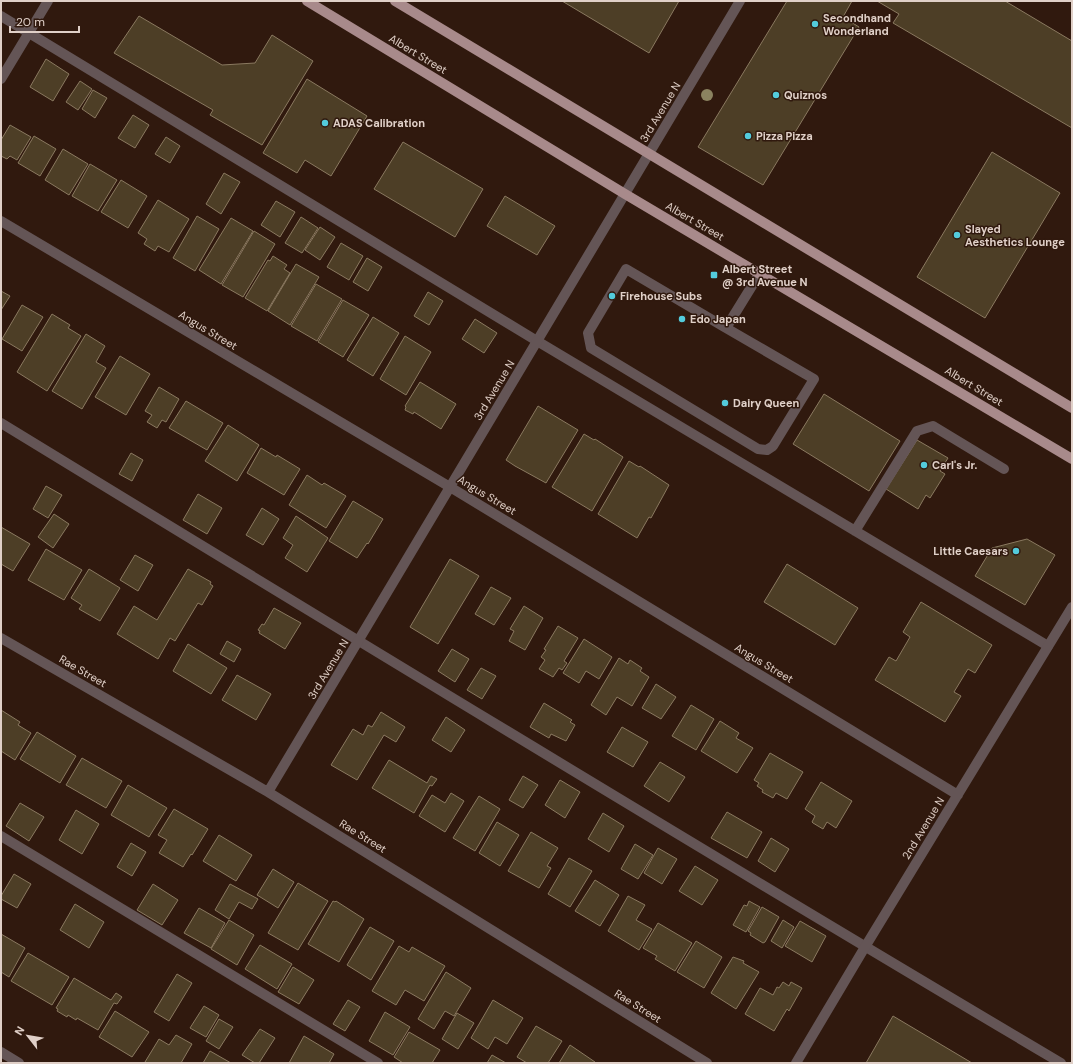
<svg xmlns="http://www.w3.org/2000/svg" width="1073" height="1064" font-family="'DM Sans',sans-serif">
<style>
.building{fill:#4d3e26;stroke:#8a7960}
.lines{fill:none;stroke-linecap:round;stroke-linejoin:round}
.service{stroke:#645556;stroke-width:10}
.minor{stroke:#645556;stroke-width:10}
.primary{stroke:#a88a8b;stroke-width:10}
.tree{fill:#8b8360}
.poi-dot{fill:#53cbdc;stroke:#30190e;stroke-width:1.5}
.labels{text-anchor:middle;stroke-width:3;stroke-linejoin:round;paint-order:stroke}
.poi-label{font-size:11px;font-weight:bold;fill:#e0d0c8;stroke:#30190e;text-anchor:start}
.street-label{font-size:11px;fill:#e0d0c8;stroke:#30190e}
</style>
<rect width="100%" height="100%" fill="#30190e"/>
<!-- building -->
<path class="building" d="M562 1H679L649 53Z
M787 1H852L843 17 859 27 763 185 698 147Z
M877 1H1005L1072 41V128L893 23 899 14Z
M139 16 222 65 255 63 272 35 313 61 262 145 210 115 213 110 114 53Z
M46 59 69 74 53 101 30 87Z
M307 79 367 116 331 176 305 160 297 173 263 153Z
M80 81 92 89 78 110 66 102Z
M93 90 107 98 95 118 82 109Z
M133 115 149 125 135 148 118 138Z
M10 125 31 137 17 160 10 156 7 159 1 156V140Z
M34 136 56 149 40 176 18 163Z
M166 137 180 146 170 163 155 154Z
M403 142 483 189 455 237 374 189Z
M63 149 88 164 69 195 45 180Z
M992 152 1060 193 985 318 917 277Z
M90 164 117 180 98 211 72 196Z
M224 173 240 182 221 214 206 204Z
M121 180 147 196 128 228 101 212Z
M505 196 555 226 537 255 487 226Z
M158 200 189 219 169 252 158 246 155 251 144 244 147 239 138 233Z
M276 201 295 212 280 237 261 225Z
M197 216 219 229 195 271 173 258Z
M301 217 318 228 302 253 285 243Z
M231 218 253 231 221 284 199 270Z
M320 227 335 237 320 260 305 250Z
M254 231 275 244 243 297 222 285Z
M341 243 363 256 349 280 327 267Z
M273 256 287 265 284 269 290 273 267 311 245 298 268 260 270 261Z
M367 258 382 267 368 291 353 282Z
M296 264 319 277 290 325 268 311Z
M316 284 342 299 317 341 291 326Z
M1 291 10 296 1 310Z
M428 292 443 301 429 325 414 316Z
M343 300 369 315 343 357 318 342Z
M22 305 43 317 22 351 2 339Z
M52 314 70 325 68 328 81 336 47 391 17 372Z
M373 317 399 333 373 376 347 360Z
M475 319 497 333 484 353 462 339Z
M86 334 105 346 96 362 106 368 82 409 52 391Z
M405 336 431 352 406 395 380 379Z
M120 356 150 374 126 415 95 397Z
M420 382 456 404 441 429 414 412 413 414 405 410 406 407 405 406Z
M159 387 179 399 166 422 162 420 157 428 147 422 152 415 145 411Z
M824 394 900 441 869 491 793 444Z
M186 401 223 423 207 450 169 428Z
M538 406 578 430 546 483 515 466 506 460Z
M228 425 259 445 237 481 205 461Z
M584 434 594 440 595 439 623 457 592 511 552 487Z
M917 440 948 458 940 471 945 474 930 498 926 495 918 509 886 489Z
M261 448 276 457 277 455 300 469 284 495 247 473Z
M131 453 143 460 132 481 119 474Z
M629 461 639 467 640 466 669 485 651 518 649 517 637 538 598 514Z
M307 475 322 485 324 483 346 496 326 528 289 505Z
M46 486 62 495 48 518 33 509Z
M198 494 222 508 207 534 183 520Z
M353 501 383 519 368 544 367 543 357 558 329 541Z
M262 508 279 519 263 545 246 535Z
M54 514 69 524 53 548 38 537Z
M296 516 328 538 307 572 285 558 293 545 283 538Z
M1 527 30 544 13 571 1 564Z
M1027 539 1055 555 1025 605 975 576 992 548Z
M46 549 82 570 64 600 28 580Z
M135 555 153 565 138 591 120 580Z
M450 559 479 576 438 644 410 627Z
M787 564 858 608 835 645 764 602Z
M89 569 120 588 100 621 79 609 82 605 71 598Z
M188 569 211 582 210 584 213 586 202 605 198 603 175 641 170 638 158 659 117 634 134 606 157 620Z
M491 587 511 598 494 625 475 614Z
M921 602 992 645 975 673 968 669 954 692 961 696 945 722 875 680 889 657 896 661 910 637 903 632Z
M524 606 543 618 525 650 509 641 514 631 510 629Z
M274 608 301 623 285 649 259 633 260 631 258 630 262 624 264 625Z
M558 626 578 638 564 661 567 663 562 670 559 668 553 677 539 669 545 660 541 657 546 650 544 649Z
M584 639 612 657 599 679 586 671 579 683 563 673Z
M227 641 241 649 234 662 220 654Z
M188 644 227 668 211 694 173 671Z
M452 649 469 659 455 682 438 671Z
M619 658 628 664 630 660 642 668 640 671 649 677 632 706 617 697 606 715 591 705Z
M481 668 496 676 482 699 467 690Z
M237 675 271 694 256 720 222 700Z
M656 684 676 697 661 719 642 708Z
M544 703 572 720 570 722 575 725 566 741 551 734 549 738 530 727Z
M691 705 714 719 696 750 672 736Z
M1 710 20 722 18 725 31 733 15 760 1 751Z
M381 712 405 727 396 742 384 735 357 780 331 765 353 729 363 735 368 725 372 727Z
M446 717 465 730 451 752 432 740Z
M720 721 739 733 736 738 753 748 737 773 701 751Z
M622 727 648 742 633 767 607 752Z
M37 732 76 756 60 783 20 759Z
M770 753 803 772 787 799 776 793 773 798 762 792 763 790 757 786 759 783 754 780Z
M82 758 122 781 106 808 66 785Z
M389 760 427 783 431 776 437 779 432 786 430 785 414 813 372 788Z
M660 762 685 777 669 802 644 786Z
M523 776 538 785 523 808 509 800Z
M560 780 580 792 565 818 545 805Z
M821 782 852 801 836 828 827 822 823 829 813 823 812 822 815 816 805 809Z
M128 785 167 808 149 837 111 815Z
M451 793 464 801 445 832 419 816 432 795 445 803Z
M479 796 500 809 475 851 453 838Z
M20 803 44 817 29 841 6 826Z
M174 809 208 829 192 855 191 854 183 867 159 853 167 840 158 835Z
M76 810 99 824 82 854 59 840Z
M727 812 762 832 747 858 711 838Z
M603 813 624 826 609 852 588 839Z
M497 822 519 835 500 866 479 853Z
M531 832 558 848 547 866 551 868 539 888 508 871Z
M219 835 252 855 236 881 203 861Z
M771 838 789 849 775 872 758 861Z
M131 843 146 852 132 876 117 867Z
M635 844 653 855 638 879 621 869Z
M658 848 677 859 662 884 644 873Z
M569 858 592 871 570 907 548 894Z
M695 866 718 880 702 905 679 891Z
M273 869 294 882 278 908 257 895Z
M14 874 31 884 17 908 1 899V896Z
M595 880 619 895 600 926 575 911Z
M298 883 328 901 298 950 268 933Z
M153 884 178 900 162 925 137 910Z
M230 884 258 899 252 909 239 902 229 919 215 910Z
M628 896 645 905 636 920 652 929 639 950 608 931Z
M333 901 335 902 336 901 364 919 339 962 308 944Z
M749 901 760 907 746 932 733 925 744 905 747 906Z
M75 904 104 922 89 948 60 930Z
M762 907 779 917 765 942 763 943 750 935 751 933 748 931Z
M199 908 225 923 211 948 184 933Z
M229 920 254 935 237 965 211 949Z
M783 920 794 927 782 948 771 941Z
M800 921 826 936 812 962 785 946Z
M658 923 692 943 675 971 655 959 657 956 643 948Z
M370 927 394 941 371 980 347 965Z
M1 934 25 948 9 977 1 972Z
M696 941 722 957 704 988 677 972Z
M260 945 292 964 277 989 245 969Z
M399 946 409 952 412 947 445 966 424 1001 405 990 396 1005 372 991Z
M28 953 69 977 52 1005 11 981Z
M733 957 744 961 743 963 759 972 736 1009 711 993Z
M293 967 314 980 299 1004 278 992Z
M446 972 471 988 454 1016 445 1011 434 1029 418 1019Z
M177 974 192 983 169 1021 154 1012Z
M74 978 111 1000 116 993 122 997 117 1004 114 1003 98 1030 77 1018 76 1020 68 1015 67 1017 57 1011 58 1009 56 1008Z
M783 982 789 986 791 982 802 988 789 1011 787 1009 774 1031 745 1014 760 988 773 995 777 987 779 988Z
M348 1000 360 1007 345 1031 333 1024Z
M493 1000 523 1018 507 1044 495 1037 488 1049 471 1038Z
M204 1006 219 1015 206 1037 190 1028Z
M115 1011 149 1032 132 1057 99 1037Z
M385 1012 410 1027 393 1055 369 1041Z
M457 1013 474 1023 458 1049 442 1039Z
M893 1016 972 1063H866Z
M219 1019 233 1027 219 1049 206 1041Z
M536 1026 562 1041 548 1063H527L517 1057Z
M260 1029 275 1038 259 1063H255L242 1055Z
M409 1032 440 1050 432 1063H403L394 1057Z
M176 1035 192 1044 181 1063H147L145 1062 159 1039 169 1045Z
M304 1036 334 1054 329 1063H289Z
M570 1045 595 1062 594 1063H559Z
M210 1051 231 1063H203Z
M492 1055 506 1063H487Z"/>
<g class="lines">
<!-- service -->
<path class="service" d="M1 16 537 341 1048 646
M726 328 814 379 773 446 767 450 758 449 591 348 588 333 626 269 726 328 760 273
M1 423C353 638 706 853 1061 1063
M855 531 917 431 933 426 1004 469
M1 836 378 1063"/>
<!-- minor -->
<path class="minor" d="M1 79 48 1
M1 221 450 487 958 795
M1 638 268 792 707 1063
M268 792 740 1
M1 1052 19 1063
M796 1063 865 947 1072 607"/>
<!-- primary -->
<path class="primary" d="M307 1 625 194 1072 459
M395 1 1072 408"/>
</g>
<!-- trees -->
<circle class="tree" cx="707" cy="95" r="6"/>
<!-- markers -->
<g class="poi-dot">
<circle cx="815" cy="24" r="4"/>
<circle cx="776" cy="95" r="4"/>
<circle cx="325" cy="123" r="4"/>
<circle cx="748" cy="136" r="4"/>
<circle cx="957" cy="235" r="4"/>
<rect x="710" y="271" width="8" height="8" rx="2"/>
<circle cx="612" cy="296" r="4"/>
<circle cx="682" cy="319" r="4"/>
<circle cx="725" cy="403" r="4"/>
<circle cx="924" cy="465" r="4"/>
<circle cx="1016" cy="551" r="4"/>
</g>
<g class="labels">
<!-- poi labels -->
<g class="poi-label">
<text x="823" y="22">Secondhand<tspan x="823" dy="13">Wonderland</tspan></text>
<text x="784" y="99">Quiznos</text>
<text x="333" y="127">ADAS Calibration</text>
<text x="756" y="140">Pizza Pizza</text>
<text x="965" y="233">Slayed<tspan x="965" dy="13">Aesthetics Lounge</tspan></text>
<text x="722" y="273">Albert Street<tspan x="722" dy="13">@ 3rd Avenue N</tspan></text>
<text x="620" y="300">Firehouse Subs</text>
<text x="690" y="323">Edo Japan</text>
<text x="733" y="407">Dairy Queen</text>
<text x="932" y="469">Carl's Jr.</text>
<text x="1008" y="555" text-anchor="end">Little Caesars</text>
</g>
<!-- street labels -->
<g class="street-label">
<text transform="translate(418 54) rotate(31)" y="4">Albert Street</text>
<text transform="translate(660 112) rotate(-59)" y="4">3rd Avenue N</text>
<text transform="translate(695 221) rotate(30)" y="4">Albert Street</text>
<text transform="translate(208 330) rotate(31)" y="4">Angus Street</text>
<text transform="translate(974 386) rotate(31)" y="4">Albert Street</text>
<text transform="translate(494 390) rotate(-59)" y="4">3rd Avenue N</text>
<text transform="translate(487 495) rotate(31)" y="4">Angus Street</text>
<text transform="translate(764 663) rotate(31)" y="4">Angus Street</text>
<text transform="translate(328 669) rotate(-59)" y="4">3rd Avenue N</text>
<text transform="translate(83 671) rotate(30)" y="4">Rae Street</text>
<text transform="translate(923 828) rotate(-59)" y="4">2nd Avenue N</text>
<text transform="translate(363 836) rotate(32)" y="4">Rae Street</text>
<text transform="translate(638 1006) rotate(32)" y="4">Rae Street</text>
</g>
</g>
<!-- border -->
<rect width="1073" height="1064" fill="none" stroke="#e0d0c8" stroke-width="4"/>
<!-- north arrow -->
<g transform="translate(28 1036) rotate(301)" stroke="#30190e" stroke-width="3" paint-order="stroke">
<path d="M0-3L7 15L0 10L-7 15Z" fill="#e0d0c8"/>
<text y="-6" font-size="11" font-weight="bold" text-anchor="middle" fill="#e0d0c8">N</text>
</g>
<!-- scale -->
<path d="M10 26v6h69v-6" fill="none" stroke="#e0d0c8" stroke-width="2"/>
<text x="16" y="26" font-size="12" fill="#e0d0c8" stroke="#30190e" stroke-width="3" paint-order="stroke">20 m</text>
</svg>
